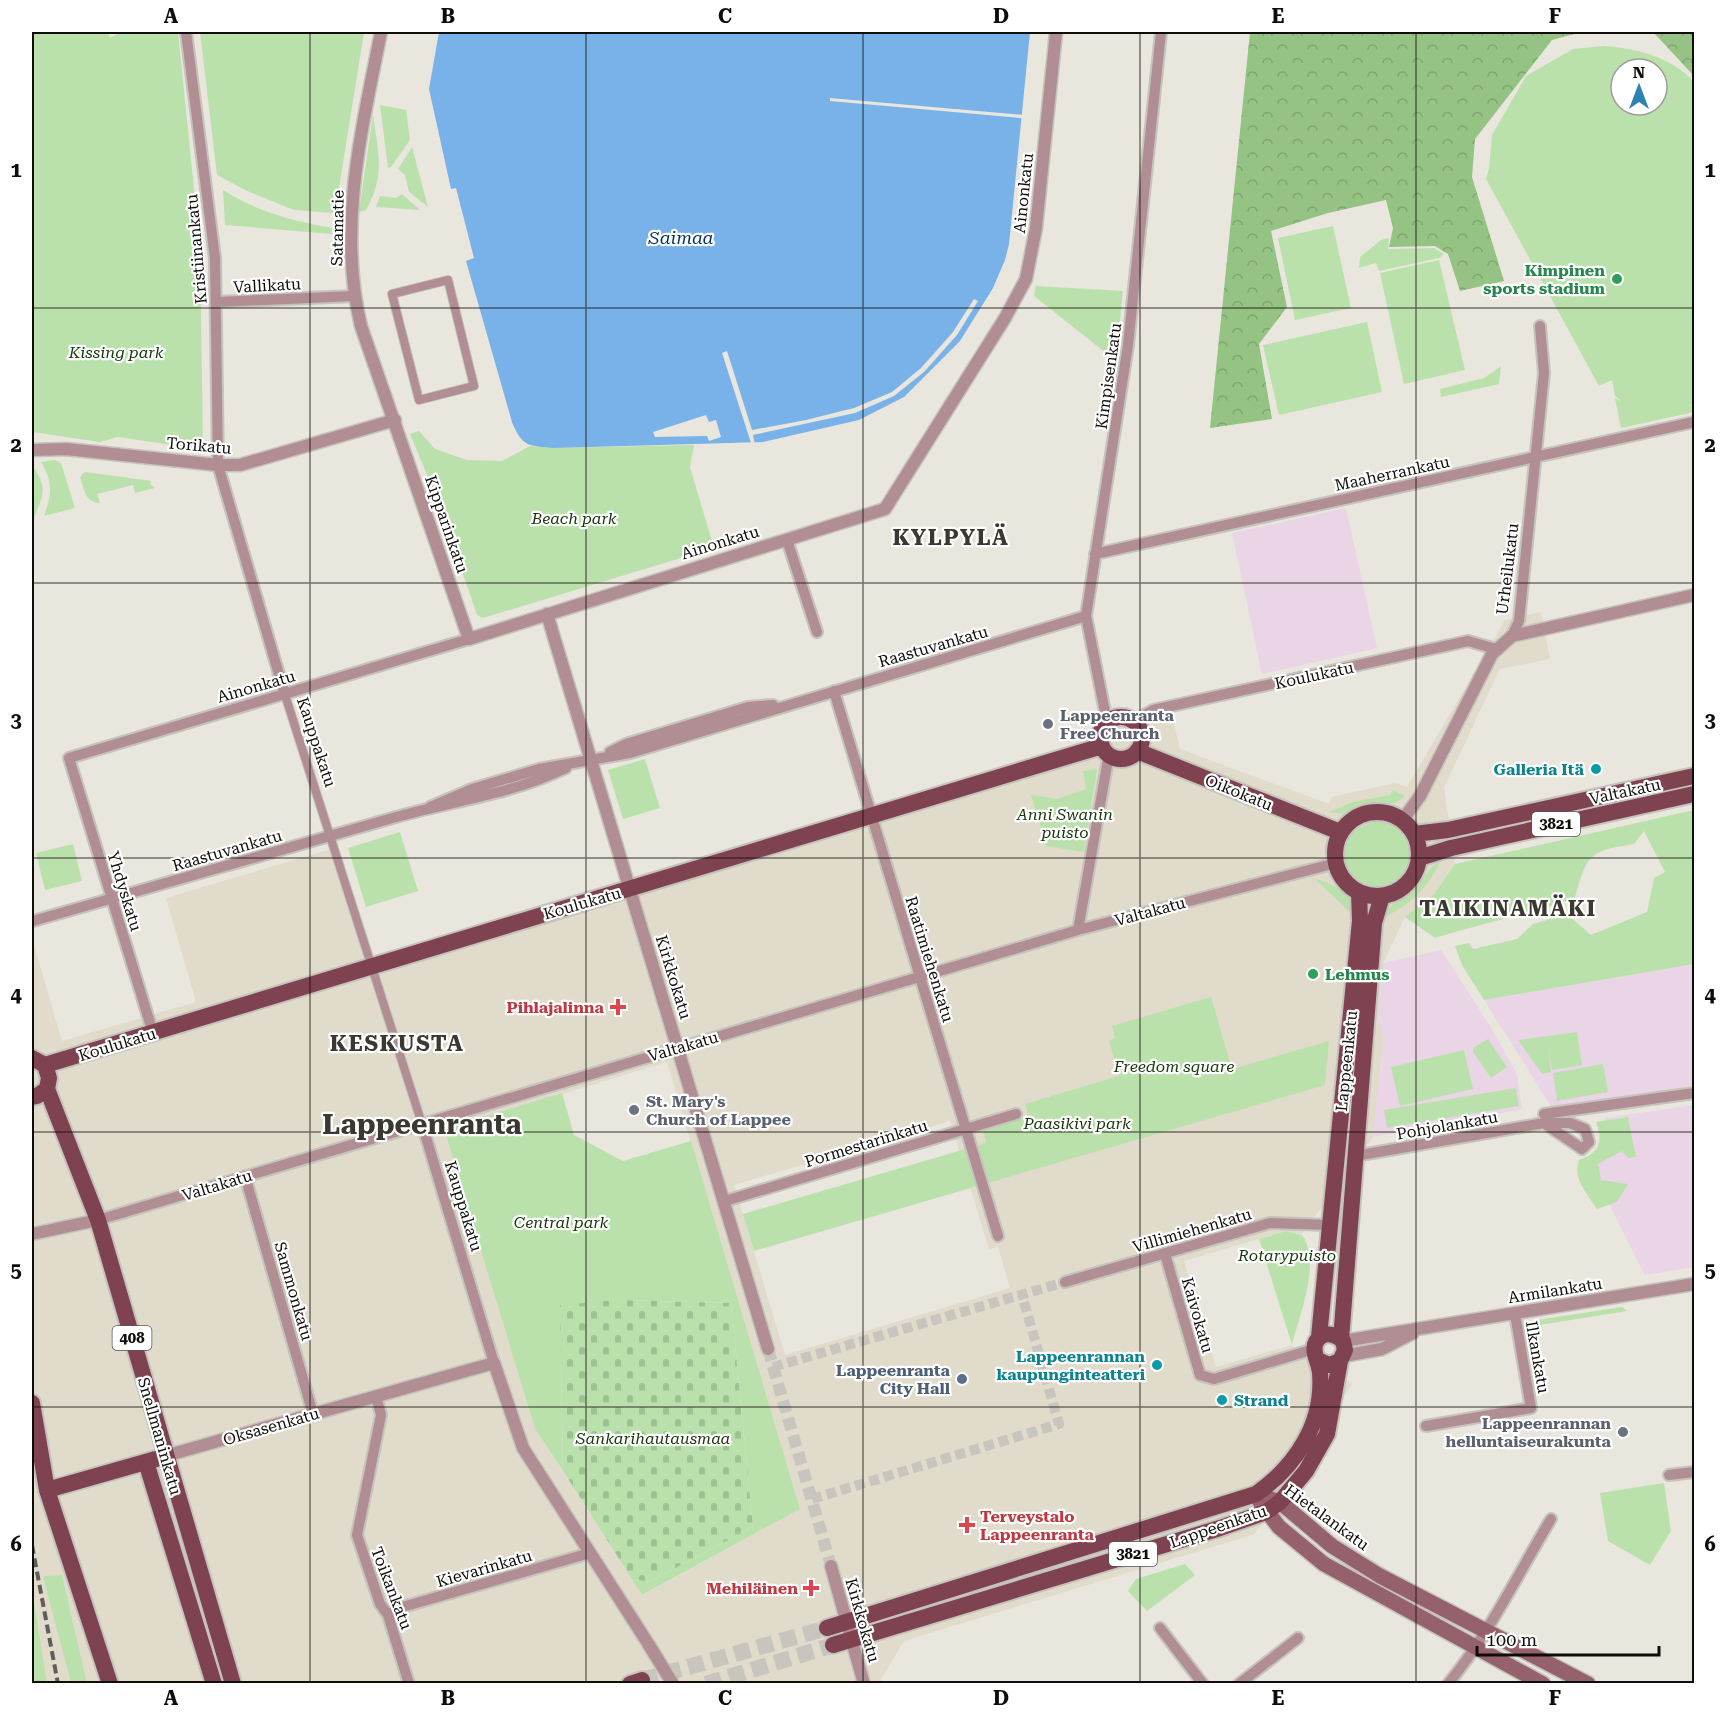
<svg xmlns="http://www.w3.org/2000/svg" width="1726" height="1715" font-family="'Roboto Serif',serif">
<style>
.built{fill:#e0dbcb;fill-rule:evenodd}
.education{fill:#e9d5e6}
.green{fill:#bae1ac;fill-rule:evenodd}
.forest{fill:url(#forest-crowns)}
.cemetery{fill:url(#cemetery-stones)}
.water{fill:#78b2e9}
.pier{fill:#e9e6de}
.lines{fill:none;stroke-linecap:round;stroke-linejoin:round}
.minor-tunnel{stroke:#c8c5be;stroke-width:10;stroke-dasharray:10 5;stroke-linecap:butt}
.tertiary-tunnel{stroke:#c8c5be;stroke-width:12;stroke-dasharray:12 6;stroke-linecap:butt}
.primary-tunnel{stroke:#c8c5be;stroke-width:16;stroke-dasharray:16 8;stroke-linecap:butt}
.pedestrian-casing{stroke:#c6c3bc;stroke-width:10}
.minor-casing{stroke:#c6c3bc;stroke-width:14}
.tertiary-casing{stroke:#c6c3bc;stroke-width:15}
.secondary-casing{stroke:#c6c3bc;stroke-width:18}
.primary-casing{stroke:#c6c3bc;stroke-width:20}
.pedestrian{stroke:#b18d94;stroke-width:8}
.minor{stroke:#b18d94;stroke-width:10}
.tertiary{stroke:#b18d94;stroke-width:12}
.secondary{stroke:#95616d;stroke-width:15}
.primary{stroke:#7f4251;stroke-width:16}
.rail{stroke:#5f5e59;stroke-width:4;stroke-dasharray:9 4.5;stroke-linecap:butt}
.tertiary-bridge-casing{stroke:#c6c3bc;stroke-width:15;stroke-linecap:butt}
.tertiary-bridge{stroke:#b18d94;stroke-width:12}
.grid{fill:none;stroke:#0e0d0a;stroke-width:1.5;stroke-opacity:0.55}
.leisure-dot{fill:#2e9e5b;stroke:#fff;stroke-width:2}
.worship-dot{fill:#6b7280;stroke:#fff;stroke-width:2}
.culture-dot{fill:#0f9aa8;stroke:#fff;stroke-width:2}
.health-dot{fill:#e0444e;stroke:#fff;stroke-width:2}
.service-dot{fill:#5c6f8a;stroke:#fff;stroke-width:2}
.labels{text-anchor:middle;stroke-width:4.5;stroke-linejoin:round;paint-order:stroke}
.shield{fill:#fff;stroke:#565654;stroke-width:1.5}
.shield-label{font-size:15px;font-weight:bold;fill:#0e0d0a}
.street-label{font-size:16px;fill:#0e0d0a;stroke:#fff}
.leisure-label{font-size:16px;font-weight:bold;fill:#27864d;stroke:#fff;text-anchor:end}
.park-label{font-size:16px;font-style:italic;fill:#18370b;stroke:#fff}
.worship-label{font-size:16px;font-weight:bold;fill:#5b616d;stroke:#fff;text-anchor:start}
.culture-label{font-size:16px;font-weight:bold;fill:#0d838f;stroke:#fff;text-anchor:end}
.health-label{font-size:16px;font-weight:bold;fill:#be3a42;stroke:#fff;text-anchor:end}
.service-label{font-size:16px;font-weight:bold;fill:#4e5e75;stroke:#fff;text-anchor:end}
.water-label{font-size:18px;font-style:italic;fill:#073458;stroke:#fff}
.district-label{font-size:22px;font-weight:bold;letter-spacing:1.5px;fill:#3a3831;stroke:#fff}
.town-label{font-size:28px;font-weight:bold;fill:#3a3831;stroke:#fff}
.neatline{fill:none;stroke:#0e0d0a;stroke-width:2}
.grid-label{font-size:20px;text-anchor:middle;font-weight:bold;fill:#0e0d0a}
</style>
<defs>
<pattern id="forest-crowns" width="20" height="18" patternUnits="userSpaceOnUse" patternTransform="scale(1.5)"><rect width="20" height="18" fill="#94c384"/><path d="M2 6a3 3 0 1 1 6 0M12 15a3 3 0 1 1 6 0" fill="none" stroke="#7ea671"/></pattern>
<pattern id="cemetery-stones" width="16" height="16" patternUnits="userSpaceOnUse" patternTransform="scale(1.5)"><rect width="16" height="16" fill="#bae1ac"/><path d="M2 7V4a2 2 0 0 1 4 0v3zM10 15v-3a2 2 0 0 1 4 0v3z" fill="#9fc093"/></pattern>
</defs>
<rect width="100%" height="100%" fill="#e9e6de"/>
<!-- built -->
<path class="built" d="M1541 612 1550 659 1500 669 1444 787 1455 864 1434 894 1405 917 1383 963 1378 1020 1384 1034 1373 1137 1302 1234 1286 1231 1184 1261 1216 1367 1292 1345 1352 1384 1255 1534 904 1641 881 1679 882 1683H87L62 1575 44 1576 71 1683H47L32 1584V938L62 1041 196 1002 166 898 334 848 372 966 1101 742 1103 726 1111 719 1121 717 1134 721 1170 707 1180 749 1329 804 1332 797 1395 783 1407 787 1505 620ZM667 1062 800 1509 643 1595 535 1429 444 1130ZM950 1121 989 1249 998 1247 1010 1288 785 1355 734 1185Z"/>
<!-- education -->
<path class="education" d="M1346 508 1377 648 1262 674 1232 533Z
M1441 950 1492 1029 1517 1074 1522 1109 1373 1137 1384 1035 1378 1020 1383 963Z
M1694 964V1085L1554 1111 1484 1000Z
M1694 1105V1267L1645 1275 1592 1169 1605 1118Z"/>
<!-- green -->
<path class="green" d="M32 32H108L110 38 121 32H178L200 248 203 444 198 449 118 437 100 442 32 432Z
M200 32H364L335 213 294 210 245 190 217 175Z
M1603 46C1636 48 1672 57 1694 82V404L1688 406 1694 405V412L1621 428 1615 398 1622 402 1615 396 1612 380 1599 386 1486 179 1489 169 1492 135 1526 76 1573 49ZM1621 69H1657V105H1621Z
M380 105 406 110 410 140 391 167 388 168Z
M373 114C378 153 386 174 366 210L359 212Z
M412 147 428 207 409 192 405 175 398 169Z
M223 190C260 213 290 220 332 228V234L225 225Z
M402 194 420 210 376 207 380 196 396 198Z
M1333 226 1351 308 1295 320 1278 238Z
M1389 238 1388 249 1434 248 1444 254 1439 258 1379 271 1376 263 1359 268 1360 257 1381 240Z
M1439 260 1465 370 1404 384 1380 273Z
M1036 286 1123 291 1116 361 1034 296Z
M1367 322 1382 392 1279 415 1263 345Z
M1501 366 1499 384 1441 397 1440 389 1484 378Z
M419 431 435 449 467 460 502 461 530 446 554 448 694 445 690 467 714 548 483 618 477 615 438 501 410 434Z
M55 460 61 463 75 508 44 516C52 494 53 482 41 462Z
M32 465C50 490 42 496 32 523Z
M85 472 152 481 150 484 155 488 135 493 133 485 97 494 100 503C85 503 84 488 80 477Z
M645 759 660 808 623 819 608 770Z
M1097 769 1084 852 1046 846 1031 795 1057 799 1086 789 1083 771Z
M1393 790 1405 796 1395 803 1368 805 1343 814 1329 812 1353 802 1390 795Z
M1694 810V964L1484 1000 1462 965 1455 946 1469 943 1473 949 1517 939 1533 924 1567 914 1591 935 1647 912 1654 878 1665 872 1644 831 1634 844C1589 851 1587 854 1575 898 1529 914 1482 923 1435 938L1405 917 1434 894 1455 864Z
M1378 821C1450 829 1394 917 1352 880 1324 855 1350 826 1378 821Z
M400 832 418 891 366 907 348 848Z
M73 844 82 881 45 890 36 853Z
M1442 858C1429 886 1413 903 1385 917 1394 896 1405 898 1419 883 1427 873 1432 865 1442 858Z
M1315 879C1334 883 1344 890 1355 905L1353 915Z
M1211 997 1232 1069 1329 1041 1325 1085 754 1251 743 1214 986 1143 983 1130 1029 1116 1025 1104 1119 1076 1109 1041 1115 1038 1112 1026Z
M1577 1032 1582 1065 1552 1070 1548 1044 1551 1072 1542 1074 1518 1040Z
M1488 1039 1507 1067 1491 1078 1473 1052V1048Z
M1464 1050 1473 1089 1400 1106 1391 1067Z
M1603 1064 1608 1092 1557 1101 1553 1073Z
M1516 1088 1519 1106 1387 1128 1384 1110Z
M562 1093 574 1135 623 1161 691 1141 800 1509 642 1595 632 1579 649 1582 753 1527 731 1303 618 1300 561 1364 563 1471 535 1429 444 1129Z
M1628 1117 1636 1157 1628 1158 1622 1151 1598 1164 1601 1180 1628 1184 1617 1202 1597 1209C1587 1193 1572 1178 1579 1160 1599 1153 1604 1142 1596 1122Z
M1286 1231 1302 1235C1322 1261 1299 1316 1292 1345L1259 1239Z
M1622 1307 1627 1311 1527 1327 1531 1321Z
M1664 1483 1671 1531 1650 1565 1608 1541 1600 1493Z
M1185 1564 1195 1575 1147 1611 1128 1591 1136 1579Z
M62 1575 87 1683H71L43 1576Z
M32 1584V1587L47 1683H32Z"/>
<!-- forest -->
<path class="forest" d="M1250 32H1694V76L1653 32 1578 33 1552 40 1475 139 1472 177 1504 281 1460 291 1448 254 1435 246 1389 247 1393 228 1386 200 1328 213 1271 231 1287 307 1259 344 1272 419 1210 428Z"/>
<!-- cemetery -->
<path class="cemetery" d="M618 1300 731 1303 753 1527 649 1582 632 1579 563 1471 560 1305Z"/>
<!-- water -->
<path class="water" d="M439 32H1030L1009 244 1005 260 993 288 960 341 904 397 859 420 763 442 554 448C529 446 522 447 512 422L466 261 474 258 456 188 451 189 429 89Z"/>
<!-- pier -->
<path class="pier" d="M830 98 1024 115 1023 119 1020 118 830 101Z
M974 299 978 301 957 335 924 372 894 396 855 413 753 435 755 445 752 446 722 353 727 351 752 430 806 420 854 408 892 392 921 368 953 332Z
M706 415 709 422 716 420 721 437 709 441 707 436 655 437 653 432Z"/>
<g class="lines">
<!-- minor-tunnel -->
<path class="minor-tunnel" d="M773 1367 1065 1282
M812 1499 1059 1424 1022 1295"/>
<!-- tertiary-tunnel -->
<path class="tertiary-tunnel" d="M768 1349 831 1566"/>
<!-- primary-tunnel -->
<path class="primary-tunnel" d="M642 1680 827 1628
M706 1684 833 1645"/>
<!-- pedestrian casing -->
<g class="pedestrian-casing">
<path id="pedestrian" d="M448 280 474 386 419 400 392 294Z
M285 695 422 1124"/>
</g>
<!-- minor casing -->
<g class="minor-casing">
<path id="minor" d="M186 32 215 258 218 465 285 695
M217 302 354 296
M787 540 817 632
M1095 554 1694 422
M1512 636 1519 621 1544 373 1540 326
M834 691 998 1236
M1134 721 1153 710 1468 641 1496 649
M1107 722 1086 616 1128 345 1161 32
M610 752 626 744 748 707 773 705
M430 807 472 789 539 769 630 753 1086 616
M33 921C154 887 275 851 396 817 453 801 512 794 566 768
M1078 930 1109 754
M153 1033 69 758 469 639
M1544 1114 1694 1093
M422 1124 494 1363
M1355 1156 1544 1123H1570L1585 1129 1589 1142 1582 1149 1544 1123
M245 1176 313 1414
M725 1201 1016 1114
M98 1220 1078 930 1336 863
M1165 1254 1200 1375 1214 1379 1314 1349
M1065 1282 1270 1223 1330 1225
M376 1396 381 1415 357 1535 380 1604 388 1615 409 1684
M1426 1426 1531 1408 1515 1314
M1669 1475 1694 1472
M388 1615 399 1608 590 1553
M1160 1628 1203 1684
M1239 1684 1298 1638
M1448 1684C1489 1634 1518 1574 1551 1519"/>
</g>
<!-- tertiary casing -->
<g class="tertiary-casing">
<path id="tertiary" d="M381 32C362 129 337 227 361 326L469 639 885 509 1005 318 1026 279 1036 228 1056 32
M32 450 66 449 218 465H240L395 420
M547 614 768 1349
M1402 821 1420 796 1492 654 1512 636 1694 595
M32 1234 98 1220
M1343 1341 1694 1284
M1344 1356 1382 1349 1413 1333
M165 1456 494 1363 523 1448 649 1645
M831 1566 864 1684"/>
</g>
<!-- secondary casing -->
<g class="secondary-casing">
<path id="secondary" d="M1256 1494 1280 1502 1332 1546 1380 1576 1588 1684
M1260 1502 1279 1527 1324 1564 1543 1684"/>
</g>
<!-- primary casing -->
<g class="primary-casing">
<path id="primary" d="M1100 738a21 21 0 1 1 42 0a21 21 0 1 1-42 0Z
M1137 751 1340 832
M1335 854a42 42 0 1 1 84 0a42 42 0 1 1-84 0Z
M1414 834 1448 830 1694 776
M1419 858 1451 848 1694 794
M32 1058 45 1065 49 1078 47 1089 37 1096 32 1097
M45 1065 1102 746
M47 1089 98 1220 233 1684
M1319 1337 1360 921 1359 892
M1341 1339 1374 923 1382 896
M32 1403 47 1490 110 1684
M146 1462 214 1684
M47 1490 156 1459
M827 1628 1256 1494C1296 1466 1324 1423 1320 1373 1319 1362 1311 1351 1316 1342 1323 1330 1335 1334 1343 1341L1345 1350 1340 1361 1329 1365 1318 1360
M833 1645 1220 1528 1266 1512 1280 1502 1306 1471 1327 1434 1340 1361
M630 1684 642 1680"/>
</g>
<!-- pedestrian -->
<use href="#pedestrian" class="pedestrian"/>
<!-- minor -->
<use href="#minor" class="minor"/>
<!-- tertiary -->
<use href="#tertiary" class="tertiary"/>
<!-- secondary -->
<use href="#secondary" class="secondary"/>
<!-- primary -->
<use href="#primary" class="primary"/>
<!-- rail -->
<path class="rail" d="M32 1545 58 1684"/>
<!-- tertiary-bridge casing -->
<g class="tertiary-bridge-casing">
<path id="tertiary-bridge" d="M649 1645 673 1684"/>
</g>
<!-- tertiary-bridge -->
<use href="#tertiary-bridge" class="tertiary-bridge"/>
</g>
<!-- grid -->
<path class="grid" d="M310 32V1684M586 32V1684M863 32V1684M1140 32V1684M1416 32V1684M32 308H1694M32 583H1694M32 858H1694M32 1132H1694M32 1407H1694"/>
<!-- markers -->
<g class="leisure-dot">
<circle cx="1617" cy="279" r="6"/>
<circle cx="1313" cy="974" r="6"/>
</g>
<g class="worship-dot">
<circle cx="1048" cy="724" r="6"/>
<circle cx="634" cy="1110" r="6"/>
<circle cx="1623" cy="1432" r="6"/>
</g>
<g class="culture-dot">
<circle cx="1596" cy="769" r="6"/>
<circle cx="1157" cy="1365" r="6"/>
<circle cx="1222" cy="1400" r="6"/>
</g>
<g class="health-dot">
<path d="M615 998h6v6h6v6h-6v6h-6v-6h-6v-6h6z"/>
<path d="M964 1516h6v6h6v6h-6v6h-6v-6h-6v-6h6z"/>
<path d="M808 1579h6v6h6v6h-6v6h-6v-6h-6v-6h6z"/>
</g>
<circle class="service-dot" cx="962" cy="1379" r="6"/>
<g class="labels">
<!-- shield labels -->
<g class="shield">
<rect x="1532" y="812" width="48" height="24" rx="4.5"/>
<rect x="112.5" y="1326" width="39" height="24" rx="4.5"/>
<rect x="1109" y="1542" width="48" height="24" rx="4.5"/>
</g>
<g class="shield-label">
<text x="1556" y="829">3821</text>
<text x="132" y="1343">408</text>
<text x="1133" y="1559">3821</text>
</g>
<!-- street labels -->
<g class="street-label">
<text transform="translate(1023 193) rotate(-84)" y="6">Ainonkatu</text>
<text transform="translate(337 228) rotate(-89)" y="6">Satamatie</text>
<text transform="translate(196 249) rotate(-95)" y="6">Kristiinankatu</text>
<text transform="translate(267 285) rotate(-3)" y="6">Vallikatu</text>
<text transform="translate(1108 376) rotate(-82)" y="6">Kimpisenkatu</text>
<text transform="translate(199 445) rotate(5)" y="6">Torikatu</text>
<text transform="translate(1392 473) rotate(-12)" y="6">Maaherrankatu</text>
<text transform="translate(447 524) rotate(71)" y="6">Kipparinkatu</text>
<text transform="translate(720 542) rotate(-17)" y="6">Ainonkatu</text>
<text transform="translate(1507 569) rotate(-83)" y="6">Urheilukatu</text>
<text transform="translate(933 646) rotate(-16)" y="6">Raastuvankatu</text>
<text transform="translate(1314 675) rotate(-12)" y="6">Koulukatu</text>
<text transform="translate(256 686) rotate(-16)" y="6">Ainonkatu</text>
<text transform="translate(317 742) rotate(72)" y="6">Kauppakatu</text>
<text transform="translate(1625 791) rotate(-12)" y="6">Valtakatu</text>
<text transform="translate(1239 792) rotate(22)" y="6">Oikokatu</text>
<text transform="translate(227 850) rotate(-16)" y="6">Raastuvankatu</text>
<text transform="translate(125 891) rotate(73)" y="6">Yhdyskatu</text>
<text transform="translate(582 903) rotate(-16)" y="6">Koulukatu</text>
<text transform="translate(1150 911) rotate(-15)" y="6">Valtakatu</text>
<text transform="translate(930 959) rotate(73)" y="6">Raatimiehenkatu</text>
<text transform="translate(674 977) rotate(73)" y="6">Kirkkokatu</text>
<text transform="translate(117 1044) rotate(-17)" y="6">Koulukatu</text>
<text transform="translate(683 1046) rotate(-16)" y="6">Valtakatu</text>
<text transform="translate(1346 1061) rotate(-84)" y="6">Lappeenkatu</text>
<text transform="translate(1447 1125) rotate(-10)" y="6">Pohjolankatu</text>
<text transform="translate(866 1143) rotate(-17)" y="6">Pormestarinkatu</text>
<text transform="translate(217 1185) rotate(-17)" y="6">Valtakatu</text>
<text transform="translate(464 1206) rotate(73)" y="6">Kauppakatu</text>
<text transform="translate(1192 1230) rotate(-16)" y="6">Villimiehenkatu</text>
<text transform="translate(1555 1290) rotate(-9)" y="6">Armilankatu</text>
<text transform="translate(294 1291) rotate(74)" y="6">Sammonkatu</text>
<text transform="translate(1198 1315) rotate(74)" y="6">Kaivokatu</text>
<text transform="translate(1538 1357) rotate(80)" y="6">Ilkankatu</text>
<text transform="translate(271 1426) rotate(-16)" y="6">Oksasenkatu</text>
<text transform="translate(160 1436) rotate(74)" y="6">Snellmaninkatu</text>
<text transform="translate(1327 1517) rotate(36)" y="6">Hietalankatu</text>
<text transform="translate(1218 1526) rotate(-19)" y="6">Lappeenkatu</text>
<text transform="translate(484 1568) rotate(-16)" y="6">Kievarinkatu</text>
<text transform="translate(392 1588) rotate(69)" y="6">Toikankatu</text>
<text transform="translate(863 1620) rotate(74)" y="6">Kirkkokatu</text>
</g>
<!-- leisure labels -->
<g class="leisure-label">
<text x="1605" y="276">Kimpinen<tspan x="1605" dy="18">sports stadium</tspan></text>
<text x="1325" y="980" text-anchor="start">Lehmus</text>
</g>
<!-- park labels -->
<g class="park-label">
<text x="116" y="358">Kissing park</text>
<text x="574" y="524">Beach park</text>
<text x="1065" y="820">Anni Swanin<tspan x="1065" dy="18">puisto</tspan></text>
<text x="1174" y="1072">Freedom square</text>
<text x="1077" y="1129">Paasikivi park</text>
<text x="561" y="1228">Central park</text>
<text x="1287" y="1261">Rotarypuisto</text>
<text x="653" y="1444">Sankarihautausmaa</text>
</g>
<!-- worship labels -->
<g class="worship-label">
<text x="1060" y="721">Lappeenranta<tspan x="1060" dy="18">Free Church</tspan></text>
<text x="646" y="1107">St. Mary's<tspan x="646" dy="18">Church of Lappee</tspan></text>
<text x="1611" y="1429" text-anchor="end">Lappeenrannan<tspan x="1611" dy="18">helluntaiseurakunta</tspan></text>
</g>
<!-- culture labels -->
<g class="culture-label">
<text x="1584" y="775">Galleria Itä</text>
<text x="1145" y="1362">Lappeenrannan<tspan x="1145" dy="18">kaupunginteatteri</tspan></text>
<text x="1234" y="1406" text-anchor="start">Strand</text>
</g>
<!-- health labels -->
<g class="health-label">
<text x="604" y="1013">Pihlajalinna</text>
<text x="980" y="1522" text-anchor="start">Terveystalo<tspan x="980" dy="18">Lappeenranta</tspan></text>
<text x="798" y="1594">Mehiläinen</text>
</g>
<!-- service labels -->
<g class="service-label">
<text x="950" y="1376">Lappeenranta<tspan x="950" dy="18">City Hall</tspan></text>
</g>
<!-- water labels -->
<g class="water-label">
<text x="681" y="244">Saimaa</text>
</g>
<!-- district labels -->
<g class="district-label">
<text x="951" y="545">KYLPYLÄ</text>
<text x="1508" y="916">TAIKINAMÄKI</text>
<text x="397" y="1051">KESKUSTA</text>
</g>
<!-- town labels -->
<g class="town-label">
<text x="422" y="1134">Lappeenranta</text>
</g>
</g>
<!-- border -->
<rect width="1726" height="1715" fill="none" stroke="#ffffff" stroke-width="66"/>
<!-- north arrow -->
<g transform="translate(1639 87)"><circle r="28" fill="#ffffff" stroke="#9f9e9d" stroke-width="1.5"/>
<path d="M0-4.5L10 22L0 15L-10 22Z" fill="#2f83b3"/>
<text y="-9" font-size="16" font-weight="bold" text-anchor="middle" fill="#0e0d0a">N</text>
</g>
<!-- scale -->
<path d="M1477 1646v9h182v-9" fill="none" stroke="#0e0d0a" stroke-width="3"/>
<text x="1486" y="1646" font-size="18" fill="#0e0d0a" stroke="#ffffff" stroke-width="4.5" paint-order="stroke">100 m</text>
<rect x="33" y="33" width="1660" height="1649" class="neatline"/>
<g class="grid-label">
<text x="171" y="23">A</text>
<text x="448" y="23">B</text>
<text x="725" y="23">C</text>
<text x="1001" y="23">D</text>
<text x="1278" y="23">E</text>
<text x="1555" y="23">F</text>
<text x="16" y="177">1</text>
<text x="1710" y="177">1</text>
<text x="16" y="452">2</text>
<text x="1710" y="452">2</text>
<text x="16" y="727">3</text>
<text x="1710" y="727">3</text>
<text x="16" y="1002">4</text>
<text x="1710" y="1002">4</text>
<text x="16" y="1277">5</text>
<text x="1710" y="1277">5</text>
<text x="16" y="1551">6</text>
<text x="1710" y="1551">6</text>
<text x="171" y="1705">A</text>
<text x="448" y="1705">B</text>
<text x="725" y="1705">C</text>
<text x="1001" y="1705">D</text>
<text x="1278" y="1705">E</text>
<text x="1555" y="1705">F</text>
</g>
</svg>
